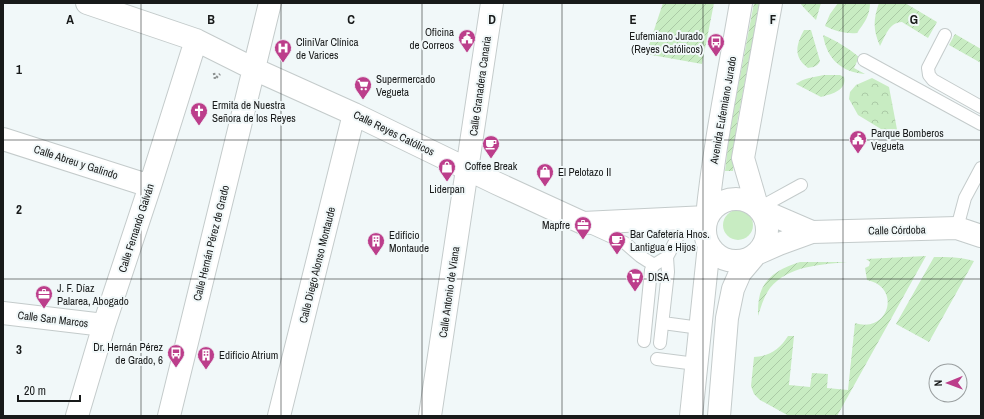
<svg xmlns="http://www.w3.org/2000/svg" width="984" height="419" font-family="'Archivo Narrow',sans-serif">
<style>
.grass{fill:#c8ecc2}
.park{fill:url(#park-crowns)}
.garden{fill:url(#garden-furrows)}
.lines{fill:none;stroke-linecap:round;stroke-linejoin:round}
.lane-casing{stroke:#c4cbcb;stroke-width:14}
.street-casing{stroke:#c4cbcb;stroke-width:24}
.path{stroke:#8c9191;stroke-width:2.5;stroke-dasharray:2 2;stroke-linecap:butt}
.lane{stroke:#fff;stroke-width:12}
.street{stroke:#fff;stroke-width:22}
.grid{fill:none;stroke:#181a1a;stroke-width:1;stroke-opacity:0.55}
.labels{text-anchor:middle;stroke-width:4;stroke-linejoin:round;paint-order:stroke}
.poi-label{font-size:11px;fill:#181a1a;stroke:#f1f8f9;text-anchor:start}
.street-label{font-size:11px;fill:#181a1a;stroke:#f1f8f9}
.grid-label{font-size:13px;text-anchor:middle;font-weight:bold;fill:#181a1a;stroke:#f1f8f9;stroke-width:4;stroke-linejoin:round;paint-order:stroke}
</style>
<defs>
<pattern id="park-crowns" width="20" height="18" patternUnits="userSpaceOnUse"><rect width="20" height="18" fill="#c8ecc2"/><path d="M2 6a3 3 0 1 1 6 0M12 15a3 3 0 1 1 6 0" fill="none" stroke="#abcaa6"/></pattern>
<pattern id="garden-furrows" width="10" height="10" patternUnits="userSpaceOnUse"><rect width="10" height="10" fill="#c8ecc2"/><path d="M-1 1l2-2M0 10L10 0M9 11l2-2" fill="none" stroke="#abcaa6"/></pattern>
</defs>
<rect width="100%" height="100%" fill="#f1f8f9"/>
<!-- grass -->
<path class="grass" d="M723 225a15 15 0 1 1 30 0a15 15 0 1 1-30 0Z"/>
<!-- park -->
<path class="park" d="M872 78 889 87 899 140 858 115 853 106 849 99 850 92 856 85Z"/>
<!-- garden -->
<path class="garden" d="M663 3H714L702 64 646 54Z
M754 3H760L737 123 734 155 733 171H725L730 129Z
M800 3H821L816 20 806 10Z
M838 3H870C870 16 864 23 857 33 846 34 835 31 825 26L830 14Z
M879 3H905L937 22 928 38 902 22C889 22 885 37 880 46 873 30 873 20 879 3Z
M804 30H811L820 61C818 66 814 67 808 68 793 57 796 45 804 30Z
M955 34 981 49V63L949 45Z
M823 35C837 41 848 48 859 57L854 68 865 74C841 72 827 59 823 35Z
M824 75H840L844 77C847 91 831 94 821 97L796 84C804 78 814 77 824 75Z
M926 256 837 416H789L760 400 754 394 751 386 754 357C770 356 780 349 788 336H794L789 385 810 387 812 373 828 374 827 388 848 390 855 323C889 334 902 287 867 280L865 268 869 266 870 262 866 259Z
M934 257C948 257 961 257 974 261L929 342 896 324Z
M800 262H847C821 265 789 265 770 288 764 296 761 307 758 316 758 309 758 301 760 294 766 275 782 268 800 262Z"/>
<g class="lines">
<!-- lane casing -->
<g class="lane-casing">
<path id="lane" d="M945 35 928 68 929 75 933 80 981 107
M864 60 981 124
M759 208 801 185
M590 227 625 243 640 256 654 265
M957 228 965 198 981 168
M663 323 700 328
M644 341 651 270 654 265 667 257
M660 343 668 272 667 257 688 217
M657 359 696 364"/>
</g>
<!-- street casing -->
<g class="street-casing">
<path id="street" d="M87 3 196 40 254 69 354 114 496 183 583 223 707 217
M3 139 150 186
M705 230a31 31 0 1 1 62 0a31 31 0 1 1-62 0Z
M757 206 743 158 771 3
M761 210 812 232
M707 217C714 145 729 74 741 3
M3 313 104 325
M77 416 104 325 150 186 196 40
M169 416 270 3
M279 416 354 114
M430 416 492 3
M691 416 709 245
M719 416 727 318 733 289 740 273 756 254 779 244 812 232 957 228 981 236"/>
</g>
<!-- path -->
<path class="path" d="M214 73 215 79 220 74"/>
<!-- lane -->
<use href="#lane" class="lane"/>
<!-- street -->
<use href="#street" class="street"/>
</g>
<!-- grid -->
<path class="grid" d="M141 3V416M281 3V416M422 3V416M562 3V416M703 3V416M843 3V416M3 140H981M3 279H981"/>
<!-- icons -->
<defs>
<g id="civic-pin" transform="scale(0.9)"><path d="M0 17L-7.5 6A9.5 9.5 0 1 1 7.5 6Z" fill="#bc3e8b" stroke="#f1f8f9"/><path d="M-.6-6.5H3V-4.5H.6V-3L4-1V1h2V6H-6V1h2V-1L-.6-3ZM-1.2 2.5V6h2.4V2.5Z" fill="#fff"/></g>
<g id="bus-pin" transform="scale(0.9)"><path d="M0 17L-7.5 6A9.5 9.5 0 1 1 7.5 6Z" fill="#bc3e8b" stroke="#f1f8f9"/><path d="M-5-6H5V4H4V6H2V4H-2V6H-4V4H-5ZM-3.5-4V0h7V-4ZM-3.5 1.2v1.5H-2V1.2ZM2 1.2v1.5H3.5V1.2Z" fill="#fff"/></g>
<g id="hospital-pin" transform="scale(0.9)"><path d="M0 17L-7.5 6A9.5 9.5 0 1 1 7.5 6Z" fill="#bc3e8b" stroke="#f1f8f9"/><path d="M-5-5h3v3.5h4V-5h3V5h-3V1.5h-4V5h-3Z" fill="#fff"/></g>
<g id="supermarket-pin" transform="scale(0.9)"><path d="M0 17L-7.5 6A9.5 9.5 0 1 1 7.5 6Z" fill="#bc3e8b" stroke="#f1f8f9"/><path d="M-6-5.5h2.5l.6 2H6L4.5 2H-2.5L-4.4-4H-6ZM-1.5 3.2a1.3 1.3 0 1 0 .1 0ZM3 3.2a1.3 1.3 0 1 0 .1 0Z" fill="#fff"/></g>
<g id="church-pin" transform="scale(0.9)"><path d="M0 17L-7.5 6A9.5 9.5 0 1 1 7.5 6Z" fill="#bc3e8b" stroke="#f1f8f9"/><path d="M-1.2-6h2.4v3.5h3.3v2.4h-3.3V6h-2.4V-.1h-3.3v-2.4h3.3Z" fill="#fff"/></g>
<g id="cafe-pin" transform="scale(0.9)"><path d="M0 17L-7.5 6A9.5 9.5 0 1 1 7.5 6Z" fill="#bc3e8b" stroke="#f1f8f9"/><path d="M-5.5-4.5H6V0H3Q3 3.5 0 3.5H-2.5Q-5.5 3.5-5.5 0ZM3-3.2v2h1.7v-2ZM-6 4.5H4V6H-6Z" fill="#fff"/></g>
<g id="shop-pin" transform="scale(0.9)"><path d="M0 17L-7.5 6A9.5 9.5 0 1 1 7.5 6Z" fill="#bc3e8b" stroke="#f1f8f9"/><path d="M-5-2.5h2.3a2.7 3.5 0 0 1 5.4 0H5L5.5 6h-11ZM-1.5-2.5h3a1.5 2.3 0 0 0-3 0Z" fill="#fff"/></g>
<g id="office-pin" transform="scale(0.9)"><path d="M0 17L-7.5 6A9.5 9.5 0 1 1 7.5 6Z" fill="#bc3e8b" stroke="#f1f8f9"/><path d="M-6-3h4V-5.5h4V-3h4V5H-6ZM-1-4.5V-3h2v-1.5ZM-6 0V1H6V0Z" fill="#fff"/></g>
<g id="building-pin" transform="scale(0.9)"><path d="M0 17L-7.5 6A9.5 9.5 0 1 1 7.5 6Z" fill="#bc3e8b" stroke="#f1f8f9"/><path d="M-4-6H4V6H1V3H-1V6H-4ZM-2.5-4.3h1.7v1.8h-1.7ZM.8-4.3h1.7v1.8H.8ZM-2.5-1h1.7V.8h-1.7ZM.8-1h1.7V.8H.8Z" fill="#fff"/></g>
</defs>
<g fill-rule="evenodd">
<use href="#civic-pin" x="467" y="38"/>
<use href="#bus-pin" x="716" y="42"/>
<use href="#hospital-pin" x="283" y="48"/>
<use href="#supermarket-pin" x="363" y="85"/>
<use href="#church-pin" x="199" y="111"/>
<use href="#civic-pin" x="858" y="139"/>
<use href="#cafe-pin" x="491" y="144"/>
<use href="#shop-pin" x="447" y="167"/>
<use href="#shop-pin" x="545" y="172"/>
<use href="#office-pin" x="583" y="225"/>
<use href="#cafe-pin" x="617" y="240"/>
<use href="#building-pin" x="376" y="241"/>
<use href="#supermarket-pin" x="635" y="277"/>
<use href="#office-pin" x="44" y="294"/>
<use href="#bus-pin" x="176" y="353"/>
<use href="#building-pin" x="206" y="355"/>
</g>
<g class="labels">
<!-- poi labels -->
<g class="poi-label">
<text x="454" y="36" text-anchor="end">Oficina<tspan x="454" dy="13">de Correos</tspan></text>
<text x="703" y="40" text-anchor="end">Eufemiano Jurado<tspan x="703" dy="13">(Reyes Católicos)</tspan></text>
<text x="296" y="46">CliniVar Clínica<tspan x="296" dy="13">de Varices</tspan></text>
<text x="376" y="83">Supermercado<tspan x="376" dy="13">Vegueta</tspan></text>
<text x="212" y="109">Ermita de Nuestra<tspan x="212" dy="13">Señora de los Reyes</tspan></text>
<text x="871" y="137">Parque Bomberos<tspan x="871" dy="13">Vegueta</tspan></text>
<text x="491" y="170" text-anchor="middle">Coffee Break</text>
<text x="558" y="176">El Pelotazo II</text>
<text x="447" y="193" text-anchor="middle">Liderpan</text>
<text x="570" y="229" text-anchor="end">Mapfre</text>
<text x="630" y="238">Bar Cafetería Hnos.<tspan x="630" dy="13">Lantigua e Hijos</tspan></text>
<text x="389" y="239">Edificio<tspan x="389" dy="13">Montaude</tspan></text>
<text x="648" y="281">DISA</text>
<text x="57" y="292">J. F. Díaz<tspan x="57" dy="13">Palarea, Abogado</tspan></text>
<text x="163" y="351" text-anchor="end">Dr. Hernán Pérez<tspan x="163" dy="13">de Grado, 6</tspan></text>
<text x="219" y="359">Edificio Atrium</text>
</g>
<!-- street labels -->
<g class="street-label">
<text transform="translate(480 86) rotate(-82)" y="4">Calle Granadera Canaria</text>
<text transform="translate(723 110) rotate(-80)" y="4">Avenida Eufemiano Jurado</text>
<text transform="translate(394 133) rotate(26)" y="4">Calle Reyes Católicos</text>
<text transform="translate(76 162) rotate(18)" y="4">Calle Abreu y Galindo</text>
<text transform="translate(136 228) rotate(-72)" y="4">Calle Fernando Galván</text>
<text transform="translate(897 230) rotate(-1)" y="4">Calle Córdoba</text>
<text transform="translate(211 243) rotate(-76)" y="4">Calle Hernán Pérez de Grado</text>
<text transform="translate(317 265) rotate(-76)" y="4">Calle Diego Alonso Montaude</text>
<text transform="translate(449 292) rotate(-82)" y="4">Calle Antonio de Viana</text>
<text transform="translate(53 319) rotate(7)" y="4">Calle San Marcos</text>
</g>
</g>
<g class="grid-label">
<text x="70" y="24">A</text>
<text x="211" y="24">B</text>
<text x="351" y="24">C</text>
<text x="492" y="24">D</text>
<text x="633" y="24">E</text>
<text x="773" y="24">F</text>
<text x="914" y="24">G</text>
<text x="19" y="74">1</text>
<text x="19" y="214">2</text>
<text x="19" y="354">3</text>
</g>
<!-- border -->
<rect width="984" height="419" fill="none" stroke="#181a1a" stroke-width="8"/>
<!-- north arrow -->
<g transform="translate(948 383) rotate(269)"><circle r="19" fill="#f1f8f9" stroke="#9a9fa0"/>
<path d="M0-3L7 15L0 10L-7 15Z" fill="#bc3e8b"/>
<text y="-6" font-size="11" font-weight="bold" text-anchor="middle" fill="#181a1a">N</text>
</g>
<!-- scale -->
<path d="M18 395v6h62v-6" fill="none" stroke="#181a1a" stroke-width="2"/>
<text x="24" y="395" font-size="12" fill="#181a1a" stroke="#f1f8f9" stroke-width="3" paint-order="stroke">20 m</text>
</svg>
